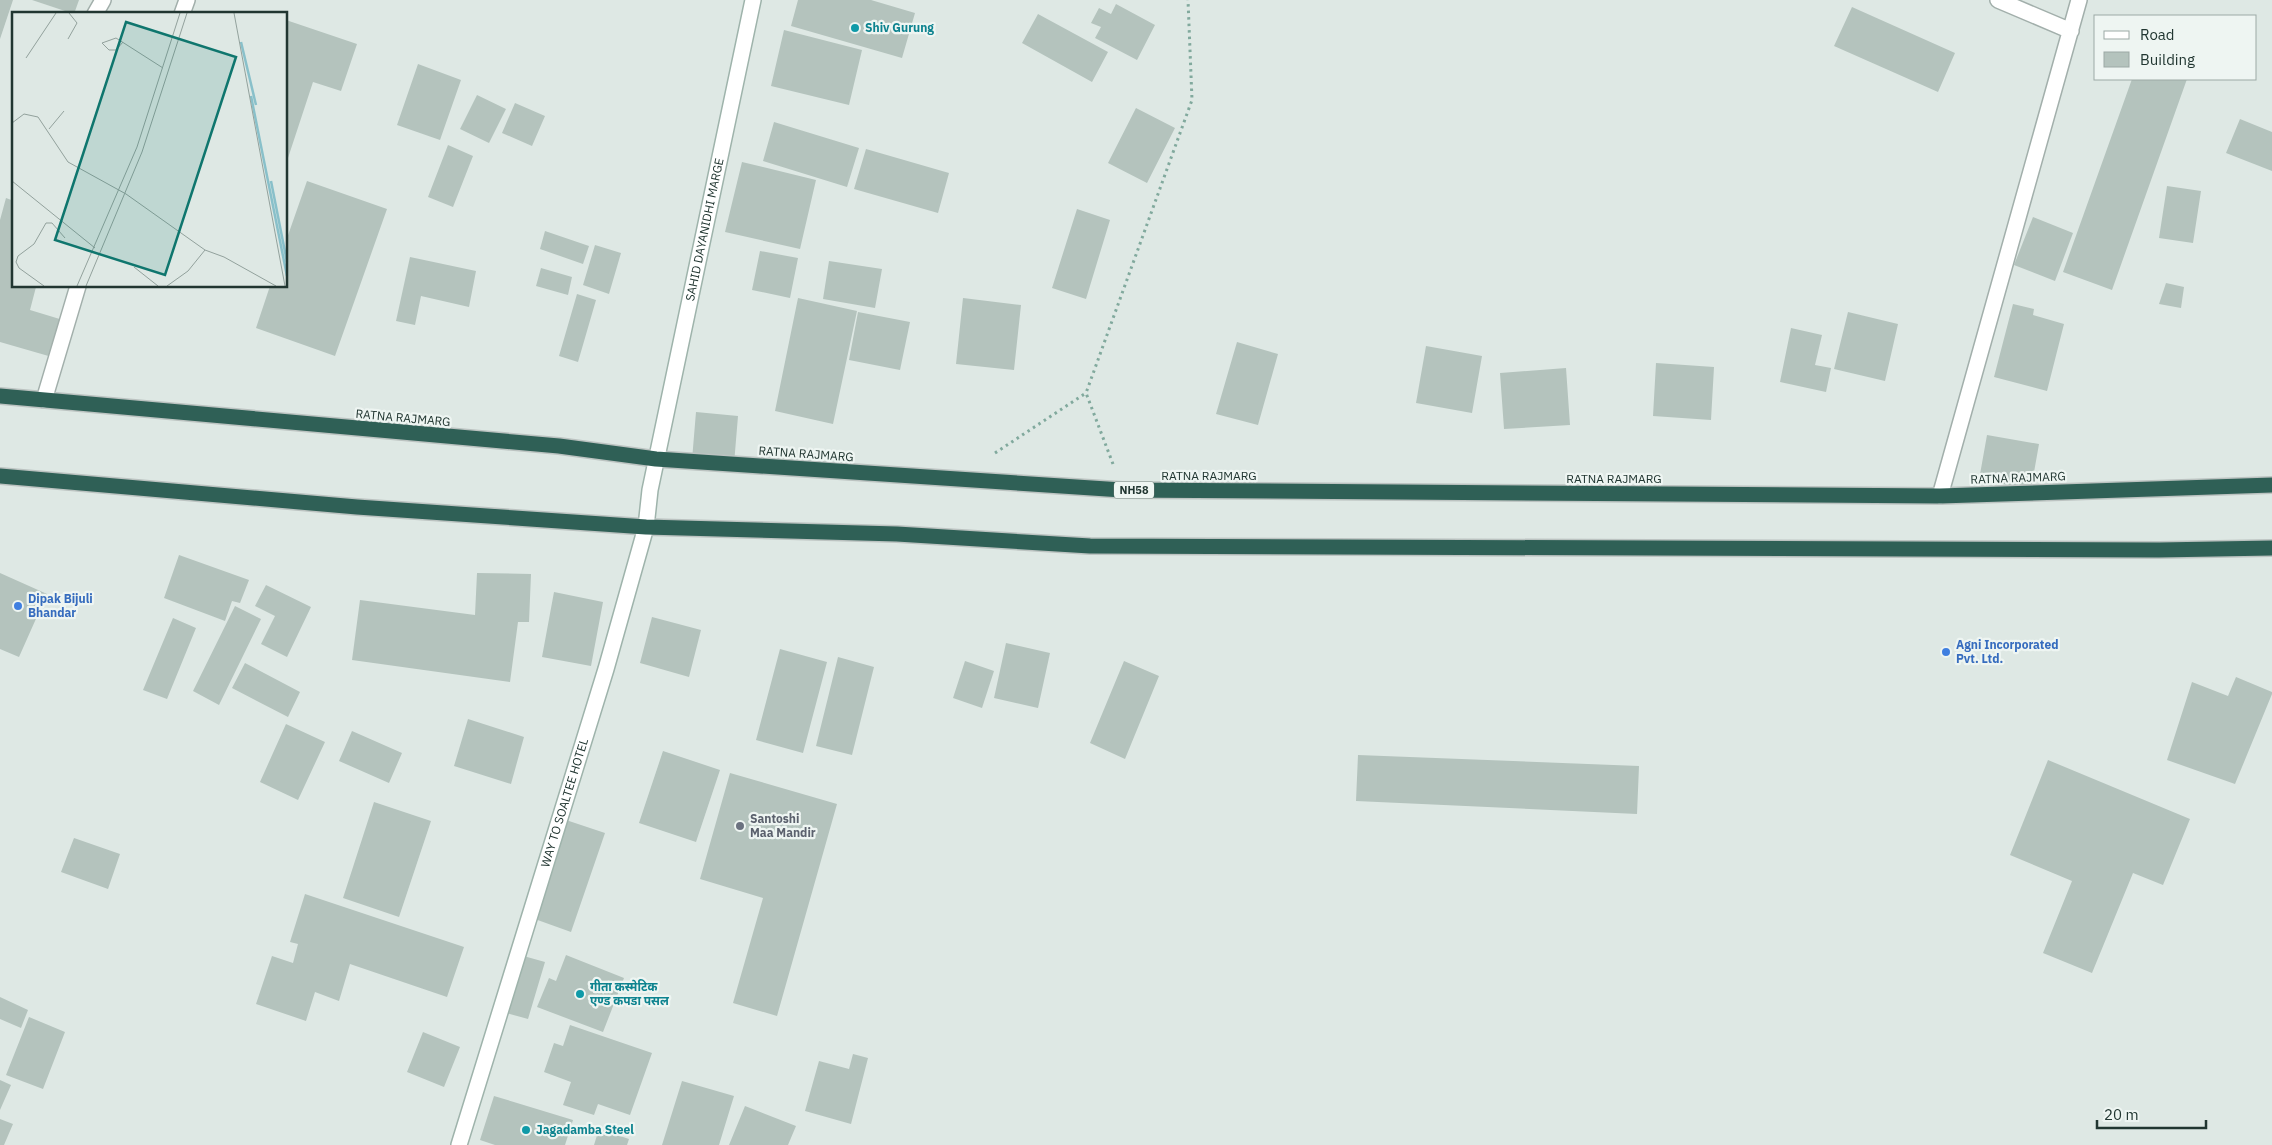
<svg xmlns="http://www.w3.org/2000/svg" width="2272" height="1145" font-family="'IBM Plex Sans','Noto Sans Devanagari',sans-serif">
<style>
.building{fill:#b4c3bd}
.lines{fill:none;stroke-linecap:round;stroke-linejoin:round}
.lane-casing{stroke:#a2afab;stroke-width:18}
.street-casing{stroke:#a2afab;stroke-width:18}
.secondary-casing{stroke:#9eb3ab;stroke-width:18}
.highway-casing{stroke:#bcc3c1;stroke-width:18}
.path{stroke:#81a99d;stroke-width:3;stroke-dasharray:2.5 4;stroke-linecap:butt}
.lane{stroke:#fff;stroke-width:15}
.street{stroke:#fff;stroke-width:15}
.secondary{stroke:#fff;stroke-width:15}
.highway{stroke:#2f6056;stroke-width:15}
.culture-dot{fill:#0f9aa8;stroke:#eef5f2;stroke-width:2}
.shop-dot{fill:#3f7fe0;stroke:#eef5f2;stroke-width:2}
.worship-dot{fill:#6b7280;stroke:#eef5f2;stroke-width:2}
.labels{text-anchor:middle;stroke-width:4.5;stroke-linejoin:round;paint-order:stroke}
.shield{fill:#eef5f2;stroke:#5e6f6b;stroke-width:1}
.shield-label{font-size:11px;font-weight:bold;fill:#213631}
.culture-label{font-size:12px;font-weight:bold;fill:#0d838f;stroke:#eef5f2;text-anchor:start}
.street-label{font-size:12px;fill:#213631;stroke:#eef5f2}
.shop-label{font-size:12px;font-weight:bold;fill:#366cbe;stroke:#eef5f2;text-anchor:start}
.worship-label{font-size:12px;font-weight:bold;fill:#5b616d;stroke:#eef5f2;text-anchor:start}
.inset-river{fill:none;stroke:#89c0ca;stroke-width:2.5}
.inset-road{fill:none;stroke:#92a19c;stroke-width:1}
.view{fill:#0f766e;fill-opacity:0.15;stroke:#0f766e;stroke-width:2.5}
.inset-edge{fill:none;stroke:#213631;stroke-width:2.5}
</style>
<rect width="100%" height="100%" fill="#dee8e4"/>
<!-- building -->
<path class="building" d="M0 0H13L0 39Z
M32 0H79L74 14Z
M798 0H871L915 13 902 58 791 26Z
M1116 4 1155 25 1137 60 1095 38 1101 27 1091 23 1099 8 1111 14Z
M1852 7 1955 53 1938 92 1834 46Z
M1038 14 1108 52 1092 82 1022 43Z
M286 20 357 44 341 91 313 82 287 161Z
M784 30 862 50 849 105 771 86Z
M418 64 461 80 440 140 397 125Z
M2132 79H2187L2112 290 2063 272Z
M477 95 506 109 489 143 460 129Z
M515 103 545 116 532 146 502 133Z
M1136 108 1175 128 1147 183 1108 163Z
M2240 119 2272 132V171L2226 153Z
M774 122 859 148 847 187 763 161Z
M448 145 473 156 453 207 428 197Z
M866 149 949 173 938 213 854 189Z
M742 162 816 180 800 249 725 232Z
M307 181 387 209 335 356 256 328 270 286H286V241Z
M2167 186 2201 191 2193 243 2159 238Z
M6 198 14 201V286L36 287 30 310 63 320 52 357 0 342V220Z
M1077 209 1110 220 1086 299 1052 288Z
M2033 217 2073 233 2055 281 2014 265Z
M545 231 589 246 583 264 540 249Z
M595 245 621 253 609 294 583 285Z
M760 251 798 258 790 298 752 290Z
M410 257 476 271 469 307 421 296 415 325 396 321Z
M829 261 882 269 875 308 823 299Z
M541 268 572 277 568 295 536 286Z
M2166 283 2184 287 2181 308 2159 304Z
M577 294 596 300 578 362 559 356Z
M798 298 857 311 833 424 775 411Z
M963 298 1021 305 1014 370 956 364Z
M2013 304 2034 309 2033 315 2064 324 2047 391 1994 377Z
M858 312 910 322 900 370 849 360Z
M1848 312 1898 324 1885 381 1834 369Z
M1791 328 1822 335 1815 365 1831 368 1826 392 1780 382Z
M1237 342 1278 354 1258 425 1216 414Z
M1426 346 1482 356 1472 413 1416 403Z
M1656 363 1714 367 1711 420 1653 416Z
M1566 368 1570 425 1504 429 1500 373Z
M696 412 738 416 734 464 692 460Z
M1987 435 2039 444 2031 489 1979 480Z
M179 555 249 580 240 603 232 601 225 621 164 598Z
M0 573 47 594 19 657 0 649Z
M477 573 531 574 529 622H518L510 682 352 660 360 600 475 615Z
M266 585 311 607 287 657 261 644 275 616 255 606Z
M554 592 603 602 591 666 542 657Z
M235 606 261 619 219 705 193 691Z
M652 617 701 630 689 677 640 663Z
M173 618 196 628 167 699 143 690Z
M1006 643 1050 653 1038 708 994 698Z
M780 649 827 662 803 753 756 740Z
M838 657 874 667 852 755 816 746Z
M965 661 994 671 982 708 953 698Z
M1124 661 1159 676 1125 759 1090 743Z
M245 663 300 692 288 717 232 688Z
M2236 677 2272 692V694L2235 784 2167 760 2192 682 2228 696Z
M468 719 524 737 511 784 454 766Z
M286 724 325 742 298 800 260 782Z
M352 731 402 753 389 783 339 761Z
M663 751 720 770 696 842 639 823Z
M1358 755 1639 766 1637 814 1356 801Z
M2048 760 2190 819 2163 885 2133 873 2092 973 2043 953 2072 881 2010 855Z
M730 773 837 804 777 1016 733 1003 763 898 700 879Z
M374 802 431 821 399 917 343 898Z
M566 820 605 833 571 932 532 918Z
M74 838 120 854 108 889 61 872Z
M305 894 464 947 447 997 350 964 339 1001 315 992 306 1021 256 1004 272 956 293 963 298 944 290 942Z
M520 955 545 962 528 1019 503 1012Z
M566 955 624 978 603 1032 537 1007 549 978 556 981Z
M0 997 28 1010 21 1028 0 1019Z
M29 1017 65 1032 43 1089 6 1075Z
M570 1025 652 1053 630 1115 598 1104 594 1115 563 1105 571 1082 544 1072 554 1043 563 1046Z
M423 1032 460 1047 444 1087 407 1072Z
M853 1054 868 1058 851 1124 805 1111 819 1061 849 1069Z
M0 1080 11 1085 0 1110Z
M682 1081 734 1096 719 1145H662Z
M494 1096 573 1120 565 1145H495L480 1140Z
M745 1106 796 1126 788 1145H729Z
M0 1119 13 1124 4 1145H0Z
M599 1129 629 1139 627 1145H594Z"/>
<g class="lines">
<!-- lane casing -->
<g class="lane-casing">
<path id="lane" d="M1998 0 2071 31
M95 14 103 0
M1940 496 2079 0"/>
</g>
<!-- street casing -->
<g class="street-casing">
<path id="street" d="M182 14 187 0
M44 400 78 286"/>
</g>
<!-- secondary casing -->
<g class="secondary-casing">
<g id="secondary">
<path id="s1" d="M459 1145 606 669 646 527 650 490 753 0"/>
</g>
</g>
<!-- highway casing -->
<g class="highway-casing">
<path id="highway" d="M0 396 559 446 656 459 1122 490 1940 496 2272 485
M0 476 357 507 646 527 897 534 1090 546 2159 550 2272 548"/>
</g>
<!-- path -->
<path class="path" d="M995 453 1086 393
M1113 464 1086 393 1192 100 1188 0"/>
<!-- lane -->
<use href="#lane" class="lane"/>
<!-- street -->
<use href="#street" class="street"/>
<!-- secondary -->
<use href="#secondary" class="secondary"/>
<!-- highway -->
<use href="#highway" class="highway"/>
</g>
<!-- markers -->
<g class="culture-dot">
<circle cx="855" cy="28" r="5"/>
<circle cx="580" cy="994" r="5"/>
<circle cx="526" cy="1130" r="5"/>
</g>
<g class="shop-dot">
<circle cx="18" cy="606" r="5"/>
<circle cx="1946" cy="652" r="5"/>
</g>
<circle class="worship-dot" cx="740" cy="826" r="5"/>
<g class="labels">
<!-- shield labels -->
<rect class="shield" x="1114" y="481.5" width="40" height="17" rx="4"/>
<g class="shield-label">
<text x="1134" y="494">NH58</text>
</g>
<!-- culture labels -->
<g class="culture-label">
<text x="865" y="32">Shiv Gurung</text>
<text x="590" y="991">गीता कस्मेटिक<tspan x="590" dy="14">एण्ड कपडा पसल</tspan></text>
<text x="536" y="1134">Jagadamba Steel</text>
</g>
<!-- street labels -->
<g class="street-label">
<text dy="4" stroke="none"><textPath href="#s1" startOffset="949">SAHID DAYANIDHI MARGE</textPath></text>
<text transform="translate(403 418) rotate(5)" y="4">RATNA RAJMARG</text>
<text transform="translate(806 454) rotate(4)" y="4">RATNA RAJMARG</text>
<text x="1209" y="480">RATNA RAJMARG</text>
<text transform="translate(2018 478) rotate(-2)" y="4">RATNA RAJMARG</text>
<text x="1614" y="483">RATNA RAJMARG</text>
<text dy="4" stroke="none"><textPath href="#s1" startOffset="358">WAY TO SOALTEE HOTEL</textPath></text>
</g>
<!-- shop labels -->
<g class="shop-label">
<text x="28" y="603">Dipak Bijuli<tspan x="28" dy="14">Bhandar</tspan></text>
<text x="1956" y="649">Agni Incorporated<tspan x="1956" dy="14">Pvt. Ltd.</tspan></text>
</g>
<!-- worship labels -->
<g class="worship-label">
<text x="750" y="823">Santoshi<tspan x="750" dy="14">Maa Mandir</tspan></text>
</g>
</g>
<!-- overview -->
<g transform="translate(12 12)">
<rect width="275" height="275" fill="#dee8e4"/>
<path class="inset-river" d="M229 30 244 93M239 84 275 264M259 169 275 250"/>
<path class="inset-road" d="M222 1 273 274M56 27 65 11 57 1M111 30 104 38H97L90 31 104 26 151 56M14 46 44 1M0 111 12 102 26 105 56 150 114 182 193 238 212 245 264 274M37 117 52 99M0 169 83 236M122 255 146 274M32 274 7 256 4 250 6 244 22 232 34 211H40L53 226M65 274 125 135 168 1M74 274 130 140 175 1M155 274 176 259 193 238"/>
<path class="view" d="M114 10 224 45 153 263 43 228Z"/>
<rect width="275" height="275" class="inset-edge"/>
</g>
<!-- legend -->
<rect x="2094" y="15" width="162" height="65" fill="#eef5f2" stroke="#9ca9a5"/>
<rect x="2104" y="31" width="25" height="8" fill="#ffffff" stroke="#9ca9a5"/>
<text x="2140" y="40" font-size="15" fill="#213631">Road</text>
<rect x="2104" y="52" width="25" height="15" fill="#b4c3bd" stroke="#9ca9a5"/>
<text x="2140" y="65" font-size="15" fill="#213631">Building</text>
<!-- scale -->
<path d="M2097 1120v8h109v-8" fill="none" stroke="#213631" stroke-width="2.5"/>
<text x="2104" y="1120" font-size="15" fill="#213631" stroke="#eef5f2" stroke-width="4" paint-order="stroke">20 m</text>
</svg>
